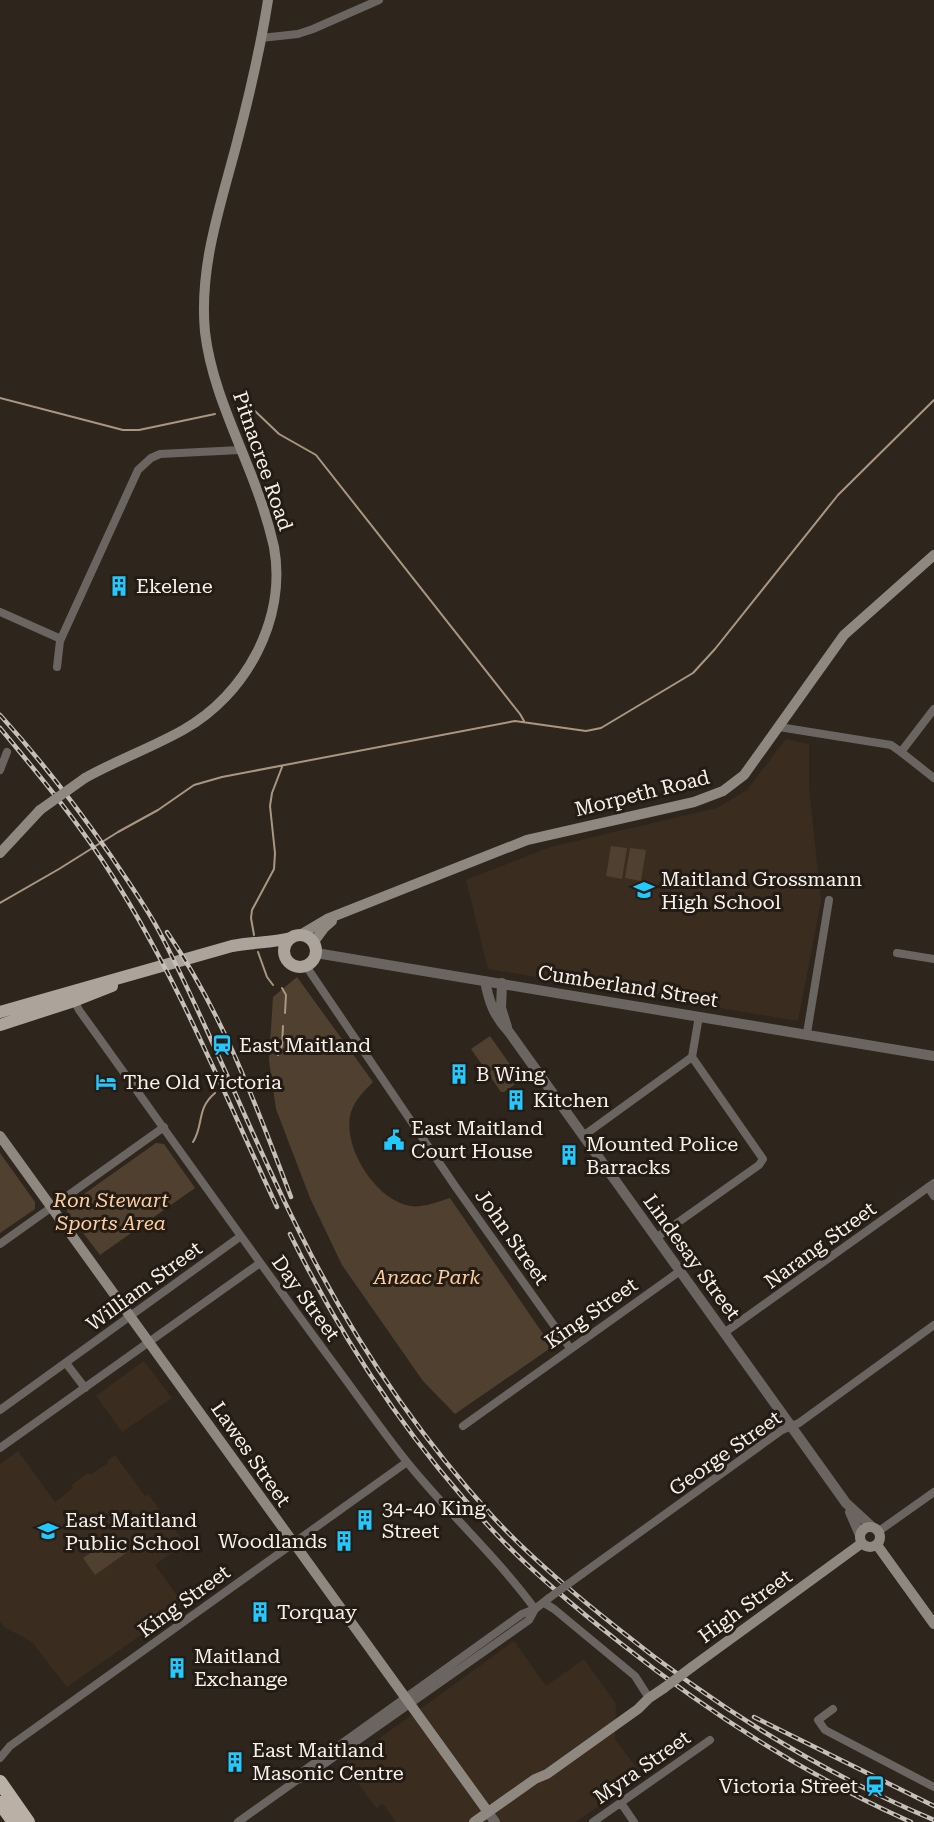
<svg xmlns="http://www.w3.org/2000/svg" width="934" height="1822" font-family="'Roboto Serif',serif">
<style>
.built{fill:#3a2c1f}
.green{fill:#50402f}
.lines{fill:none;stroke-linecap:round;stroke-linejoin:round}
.stream{stroke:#aa9681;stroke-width:2}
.minor{stroke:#6a6561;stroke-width:8}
.tertiary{stroke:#6a6561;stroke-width:10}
.secondary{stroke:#8f8881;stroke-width:10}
.primary{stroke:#aca39a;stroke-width:12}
.trunk{stroke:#bab0a5;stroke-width:14}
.rail-casing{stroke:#c6bfb9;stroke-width:4.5}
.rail{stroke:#241c14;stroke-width:2;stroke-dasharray:7;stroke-linecap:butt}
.minor-bridge{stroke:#6a6561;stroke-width:8}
.secondary-bridge{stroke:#8f8881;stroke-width:10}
.labels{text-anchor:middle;stroke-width:6;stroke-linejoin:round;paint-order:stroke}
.street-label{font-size:20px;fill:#f7f1eb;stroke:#241c14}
.poi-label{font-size:20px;fill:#f7f1eb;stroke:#241c14;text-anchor:start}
.park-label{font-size:20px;font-style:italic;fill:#fdcf9f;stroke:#241c14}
</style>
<rect width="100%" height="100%" fill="#2e261d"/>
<!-- built -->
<path class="built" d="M786 739 809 744V787L821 901 798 1021 488 969 466 880 550 847 717 808 747 790Z
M144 1361 172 1398 122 1432 96 1396Z
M18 1451 55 1502 73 1488 71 1485 88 1473 90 1475 108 1463 107 1461 115 1455 145 1496 148 1494 182 1539 170 1548 173 1552 155 1565 184 1605 67 1687 32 1642 4 1627 0 1621V1464Z
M514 1641 546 1686 584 1659 616 1704 615 1739 642 1775 576 1822H396L383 1804 376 1808 344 1764Z"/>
<!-- green -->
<path class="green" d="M611 846 627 848 622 879 606 876Z
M630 848 646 850 641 881 625 878Z
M297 977 373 1082C364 1091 355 1100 351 1112 341 1145 375 1200 410 1206 423 1208 437 1202 450 1198L552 1347 455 1414 423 1381 342 1265 310 1198 276 1109 269 1060 273 997Z
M490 1036 521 1080 504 1092H501L471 1049Z
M156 1143 164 1144 195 1188 100 1255 67 1212V1206Z
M0 1153 35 1202V1209L0 1233Z
M113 1537 126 1553 95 1575 83 1558Z"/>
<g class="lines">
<!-- stream -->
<path class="stream" d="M0 398 123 430H139L215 414
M240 410 255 411 279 434 316 455 520 714 524 721
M0 903 59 869 118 832 158 810 194 785 222 777 515 721 586 731 601 728 693 673 715 649 838 495 934 400
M254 935 251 918 252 910 274 869 275 853 270 806 272 793 282 767
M258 952 267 977 273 985
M282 988 286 995 285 1013
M278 1055 282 1046 283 1026
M193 1142C204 1125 196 1109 215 1093"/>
<!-- minor -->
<path class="minor" d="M261 38 298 34 313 29 379 0
M0 612 61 639
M57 667 60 641 138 470 151 458 160 454 240 450
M779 727 891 745 901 752 934 709
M901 752 934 778
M0 770 7 752
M897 953 934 959
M306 966 455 1186 570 1348
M73 998 79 1010C161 1124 242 1239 326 1353 353 1389 379 1427 407 1462 448 1513 497 1557 535 1609
M807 1033 829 900
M583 1136 692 1057
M928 1187 934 1196
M656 1238 759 1165 763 1159 692 1057 699 1016
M0 1244 164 1127
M724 1333 934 1183
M66 1363 85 1388
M0 1410 241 1236
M463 1426 680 1271
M0 1448 260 1263
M879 1531 934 1492
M582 1574 782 1430 799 1423 934 1325
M544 1603 554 1609 635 1676 649 1698
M833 1709 818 1720 825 1730 934 1787
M0 1758 10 1746 407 1462
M297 1780 302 1772 522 1614 535 1609
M621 1803 634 1822
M238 1822 297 1780 307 1776 529 1620 535 1609 549 1598
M593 1822 710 1740"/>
<!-- tertiary -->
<path class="tertiary" d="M316 953 934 1056
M485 981C489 1002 494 1016 509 1032L846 1503 871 1526
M502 983 501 1008 507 1027
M850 1512 860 1535
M488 1812 495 1822"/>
<!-- secondary -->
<path class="secondary" d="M85 778C117 760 151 748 183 730 246 695 287 619 274 547 269 525 262 503 254 482 236 434 211 384 205 332 199 269 219 210 235 150 248 101 260 51 268 0
M0 853 40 810
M300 935 327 919 527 840 694 802 723 791 744 775 844 635 934 555
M313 943 324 928 332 921
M0 1136 488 1812
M860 1537a10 10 0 1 1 20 0a10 10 0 1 1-20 0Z
M877 1545 934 1624
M692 1667 862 1543
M474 1822 535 1779 547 1774 638 1709 649 1698 664 1688"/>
<!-- primary -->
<path class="primary" d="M284 951a16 16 0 1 1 32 0a16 16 0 1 1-32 0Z
M0 1012 232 946C252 942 271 943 291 938
M0 1025 74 1001 112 986"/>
<!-- trunk -->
<path class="trunk" d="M0 1782 28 1822
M0 1803 14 1822"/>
<!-- rail casing -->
<g class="rail-casing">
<path id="rail" d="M0 715C40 759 77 807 111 856 127 880 145 905 159 931 211 1030 250 1135 301 1235 352 1337 417 1434 494 1518 531 1558 573 1593 616 1627 713 1705 820 1772 934 1820
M0 728C40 776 80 824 113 877 179 981 225 1096 277 1207
M167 932C224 1016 255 1103 291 1197
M290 1234C344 1343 413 1447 497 1535 534 1574 577 1609 619 1642 709 1713 807 1776 911 1822
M754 1717 934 1806"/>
</g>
<!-- rail -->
<use href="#rail" class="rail"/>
<!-- minor-bridge -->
<path class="minor-bridge" d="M549 1598 582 1574"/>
<!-- secondary-bridge -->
<path class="secondary-bridge" d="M40 810 85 778
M664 1688 692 1667"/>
</g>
<!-- icons -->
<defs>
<g id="building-bare" transform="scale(1.62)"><path d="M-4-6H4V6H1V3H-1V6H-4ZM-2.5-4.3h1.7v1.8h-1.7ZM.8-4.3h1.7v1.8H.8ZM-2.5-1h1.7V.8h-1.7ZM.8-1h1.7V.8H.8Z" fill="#22c9fe" stroke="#241c14" stroke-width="2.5" paint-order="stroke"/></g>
<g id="school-bare" transform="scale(1.62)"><path d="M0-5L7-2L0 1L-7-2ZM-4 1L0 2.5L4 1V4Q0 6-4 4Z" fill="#22c9fe" stroke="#241c14" stroke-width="2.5" paint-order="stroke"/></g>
<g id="station-bare" transform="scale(1.62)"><path d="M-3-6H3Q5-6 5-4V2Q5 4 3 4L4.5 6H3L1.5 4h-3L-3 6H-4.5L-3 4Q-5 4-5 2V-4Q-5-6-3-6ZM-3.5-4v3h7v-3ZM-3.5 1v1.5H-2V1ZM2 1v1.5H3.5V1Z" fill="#22c9fe" stroke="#241c14" stroke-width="2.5" paint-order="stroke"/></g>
<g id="hotel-bare" transform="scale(1.62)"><path d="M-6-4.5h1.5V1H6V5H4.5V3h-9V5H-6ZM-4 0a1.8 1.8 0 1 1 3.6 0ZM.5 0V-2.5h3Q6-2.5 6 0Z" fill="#22c9fe" stroke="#241c14" stroke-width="2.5" paint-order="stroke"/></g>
<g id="civic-bare" transform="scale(1.62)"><path d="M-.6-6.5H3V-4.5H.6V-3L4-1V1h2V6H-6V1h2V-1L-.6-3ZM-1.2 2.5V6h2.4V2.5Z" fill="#22c9fe" stroke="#241c14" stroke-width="2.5" paint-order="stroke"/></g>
</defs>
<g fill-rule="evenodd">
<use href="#building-bare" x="119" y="586"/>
<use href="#school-bare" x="644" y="890"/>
<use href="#station-bare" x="222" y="1045"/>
<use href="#building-bare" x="459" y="1074"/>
<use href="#hotel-bare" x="106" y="1082"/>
<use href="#building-bare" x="516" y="1100"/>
<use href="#civic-bare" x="394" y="1140"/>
<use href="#building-bare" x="569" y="1155"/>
<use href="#building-bare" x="365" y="1520"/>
<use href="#school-bare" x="48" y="1531"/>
<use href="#building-bare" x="344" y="1541"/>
<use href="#building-bare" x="260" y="1612"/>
<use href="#building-bare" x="177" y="1668"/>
<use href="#building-bare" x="235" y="1762"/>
<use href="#station-bare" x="875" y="1786"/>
</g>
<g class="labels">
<!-- street labels -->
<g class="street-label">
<text transform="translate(263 461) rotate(71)" y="7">Pitnacree Road</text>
<text transform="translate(642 793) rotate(-14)" y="7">Morpeth Road</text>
<text transform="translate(628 986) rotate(9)" y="7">Cumberland Street</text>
<text transform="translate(512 1237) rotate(55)" y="7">John Street</text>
<text transform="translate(820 1245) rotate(-36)" y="7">Narang Street</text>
<text transform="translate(692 1257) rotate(54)" y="7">Lindesay Street</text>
<text transform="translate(144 1286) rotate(-36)" y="7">William Street</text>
<text transform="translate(306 1298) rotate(54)" y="7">Day Street</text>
<text transform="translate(591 1313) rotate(-35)" y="7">King Street</text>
<text transform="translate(725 1453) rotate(-35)" y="7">George Street</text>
<text transform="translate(251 1454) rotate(55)" y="7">Lawes Street</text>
<text transform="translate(184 1601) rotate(-36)" y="7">King Street</text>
<text transform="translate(745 1606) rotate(-36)" y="7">High Street</text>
<text transform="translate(642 1767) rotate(-35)" y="7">Myra Street</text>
</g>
<!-- poi labels -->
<g class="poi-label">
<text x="136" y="593">Ekelene</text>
<text x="661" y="886">Maitland Grossmann<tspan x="661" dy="23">High School</tspan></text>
<text x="239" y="1052">East Maitland</text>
<text x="476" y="1081">B Wing</text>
<text x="123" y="1089">The Old Victoria</text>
<text x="533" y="1107">Kitchen</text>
<text x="411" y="1135">East Maitland<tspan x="411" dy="23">Court House</tspan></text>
<text x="586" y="1151">Mounted Police<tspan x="586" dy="23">Barracks</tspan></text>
<text x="382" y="1515">34-40 King<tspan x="382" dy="23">Street</tspan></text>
<text x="65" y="1527">East Maitland<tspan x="65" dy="23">Public School</tspan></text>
<text x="327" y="1548" text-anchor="end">Woodlands</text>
<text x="277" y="1619">Torquay</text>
<text x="194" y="1663">Maitland<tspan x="194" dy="23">Exchange</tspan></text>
<text x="252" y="1757">East Maitland<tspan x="252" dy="23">Masonic Centre</tspan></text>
<text x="858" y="1793" text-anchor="end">Victoria Street</text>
</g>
<!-- park labels -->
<g class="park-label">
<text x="111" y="1207">Ron Stewart<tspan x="111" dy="23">Sports Area</tspan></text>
<text x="427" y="1284">Anzac Park</text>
</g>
</g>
</svg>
